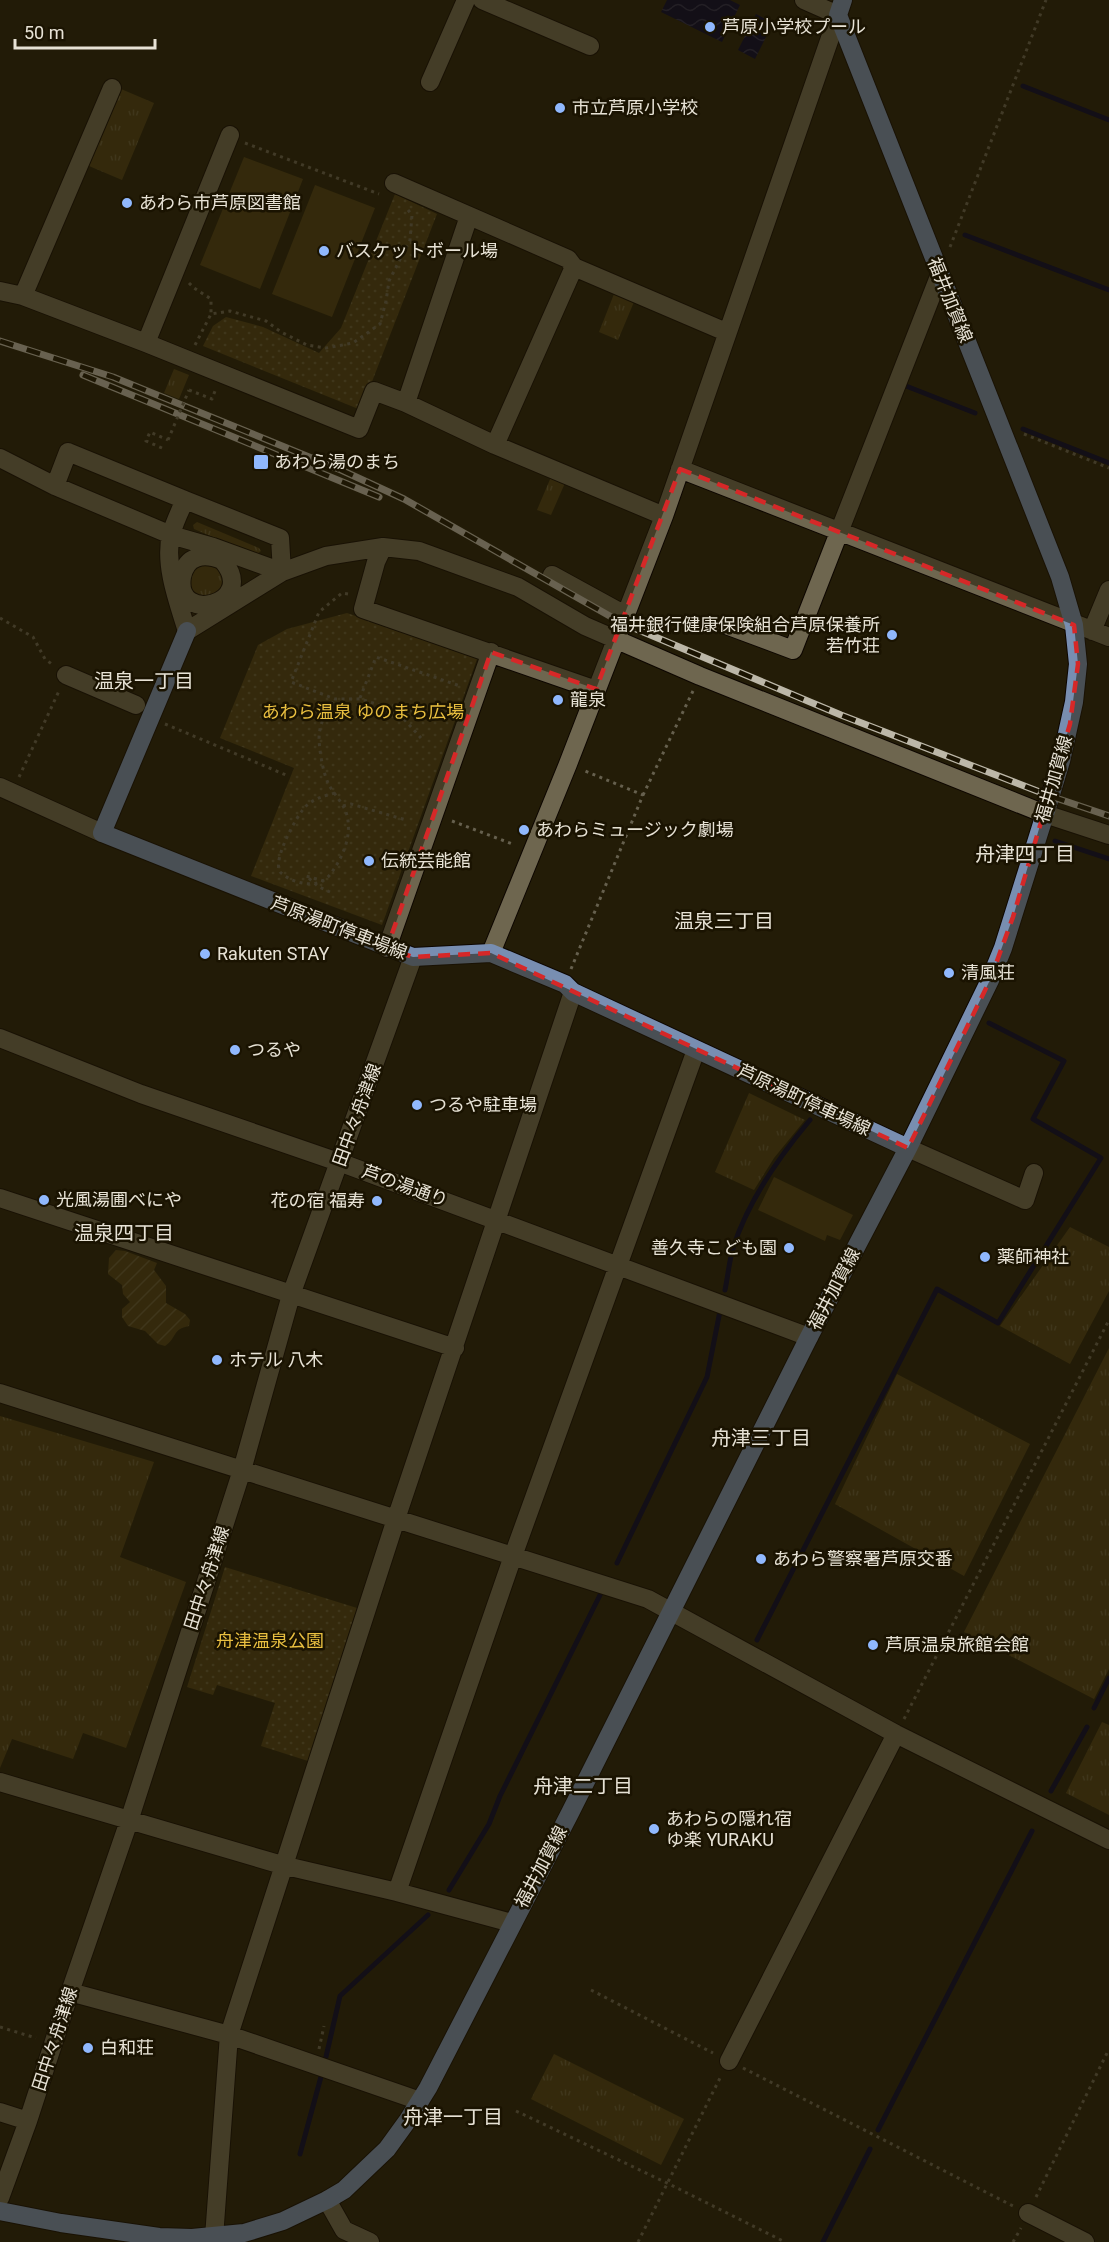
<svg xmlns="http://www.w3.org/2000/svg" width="1109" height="2242" font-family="Roboto,'Noto Sans JP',sans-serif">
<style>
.grass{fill:url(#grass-tufts)}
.park{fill:url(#park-dots)}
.garden{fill:url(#garden-furrows)}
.pitch{fill:#493b13}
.water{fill:url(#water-waves)}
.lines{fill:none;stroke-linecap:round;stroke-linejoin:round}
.stream{stroke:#00002b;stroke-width:5}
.minor-casing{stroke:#0d0600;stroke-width:20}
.major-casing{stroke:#0d0600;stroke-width:20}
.path{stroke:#66604e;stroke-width:3;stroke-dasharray:3 4.5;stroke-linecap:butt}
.minor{stroke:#6e664f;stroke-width:18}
.major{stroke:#788eb1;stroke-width:18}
.rail-casing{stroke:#bcb7a8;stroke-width:7}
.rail{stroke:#1a1301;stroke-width:4.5;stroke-dasharray:14;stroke-linecap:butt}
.path-bridge{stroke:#66604e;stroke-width:3;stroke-dasharray:3 4.5;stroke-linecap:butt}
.marked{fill:none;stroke:#d62828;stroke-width:4.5;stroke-dasharray:12 8;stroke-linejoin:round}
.poi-dot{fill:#90b8fd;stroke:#1a1301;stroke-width:2}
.labels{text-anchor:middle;stroke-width:5;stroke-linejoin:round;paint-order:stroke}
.poi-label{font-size:18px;fill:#e7e2d5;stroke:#1a1301;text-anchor:start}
.street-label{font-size:18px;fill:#e7e2d5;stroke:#1a1301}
.park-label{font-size:18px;fill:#e9bf40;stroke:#1a1301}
.neighbourhood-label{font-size:20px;fill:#e7e2d5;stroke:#1a1301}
</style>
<defs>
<pattern id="grass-tufts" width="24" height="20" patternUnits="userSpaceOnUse" patternTransform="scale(1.5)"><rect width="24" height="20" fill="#493b13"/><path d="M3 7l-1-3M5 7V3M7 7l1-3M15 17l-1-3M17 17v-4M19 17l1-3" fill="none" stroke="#635734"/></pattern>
<pattern id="park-dots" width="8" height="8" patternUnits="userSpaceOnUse" patternTransform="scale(1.5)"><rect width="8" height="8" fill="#493b13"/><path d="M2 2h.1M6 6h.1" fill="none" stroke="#635734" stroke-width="1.8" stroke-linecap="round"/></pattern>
<pattern id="garden-furrows" width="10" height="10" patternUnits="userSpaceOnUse" patternTransform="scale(1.5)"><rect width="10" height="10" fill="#493b13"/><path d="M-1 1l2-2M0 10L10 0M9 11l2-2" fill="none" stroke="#635734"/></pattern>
<pattern id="water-waves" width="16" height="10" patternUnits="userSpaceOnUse" patternTransform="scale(1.5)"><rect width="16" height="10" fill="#00002b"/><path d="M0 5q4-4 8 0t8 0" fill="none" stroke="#252549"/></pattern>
</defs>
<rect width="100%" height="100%" fill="#231c07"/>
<!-- grass -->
<path class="grass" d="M121 89 154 103 122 180 89 166Z
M614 294 634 302 618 340 599 332Z
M174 369 189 375 179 399 164 393Z
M551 477 565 483 551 515 537 510Z
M197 522 259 548 261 551 256 555 194 529 193 525Z
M190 581a16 16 0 1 1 32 0a16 16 0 1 1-32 0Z
M749 1093 805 1120 774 1158 754 1190 715 1172Z
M1070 1227 1109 1247V1291L1070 1364 1000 1326Z
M1109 1348V1669L1094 1699 964 1632Z
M897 1374 1030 1444 964 1576 835 1504Z
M0 1416 154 1462 120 1557 186 1582 185 1585 126 1748 83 1733 73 1759 12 1739 0 1768Z
M1102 1722 1109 1725V1815L1066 1793Z
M554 2054 684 2119 661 2165 531 2099Z"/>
<!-- park -->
<path class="park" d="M395 194 437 214 361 410 203 346 213 326 226 317 263 327 319 353 341 328Z
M347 613 477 659 382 925 251 876 294 768 220 738 258 645 287 629Z
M225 1567 357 1608 308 1761 261 1746 275 1703 217 1685 213 1695 187 1687Z"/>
<!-- garden -->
<path class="garden" d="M116 1250 125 1251 157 1263 154 1270 166 1286V1303L185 1314 190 1320 189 1326C172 1329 177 1338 165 1346L158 1344 145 1331 128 1326 122 1317V1309L130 1302 123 1294 122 1285 108 1274 109 1258Z"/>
<!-- pitch -->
<path class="pitch" d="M244 157 303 179 260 289 200 265Z
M315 185 375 208 332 317 272 294Z
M774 1177 853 1215 840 1240 827 1235 825 1241 758 1210Z"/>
<!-- water -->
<path class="water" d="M667 0H730L740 5 722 42 661 12Z
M756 14 773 23 755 59 738 50Z"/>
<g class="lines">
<!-- stream -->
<path class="stream" d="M1023 86 1109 120
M965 235 1109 290
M906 386 975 413
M1023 429 1109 463
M1055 841 1109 859
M725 1290C728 1276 729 1262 733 1248 748 1201 778 1158 810 1120
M617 1563 707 1377 720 1311
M757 1640 937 1289 998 1323 1101 1158 1033 1119 1064 1061 989 1023
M1094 1708 1109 1678
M1051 1791 1087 1727
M449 1890 489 1824 500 1796 603 1589
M325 2061 340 1996 428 1915
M878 2130 1032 1831
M300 2154 322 2073
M823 2242 870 2149"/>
<!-- minor casing -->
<g class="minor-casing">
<path id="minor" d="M482 0 590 46
M430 82 466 0
M394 183 568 259 574 267 726 332
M0 291 23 296 146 343 359 429 374 391 406 403 495 445 664 516
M23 296 112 88
M146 343 230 135
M406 403 469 216
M495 445 574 267
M0 458 55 486 171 535 213 547 282 572
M680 469 1109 637
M55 486 68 452 185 500
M383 547 376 562 363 609 596 690
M222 560C204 553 186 555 182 577 174 625 259 605 223 561L226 552
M282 572 280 538 185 500C180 511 174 523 171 535 164 565 178 602 187 631L282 572 326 556 383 547 419 551 518 587 585 626 700 676 1045 814 1109 835
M552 575 625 615
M726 625 793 650 940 274
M1092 631 1109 590
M66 675 136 705
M0 787 102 833
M387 948 491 652
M491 953 568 764 664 516 838 15 804 0
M0 1038 141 1094 347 1165 809 1337
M908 1148 1025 1200 1034 1173
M0 1198 455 1348
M0 1393 648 1599 896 1734 1109 1840
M0 1782 282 1865 397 1892 512 1923
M397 1892 513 1556 696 1050
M70 1992 229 2035 420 2101
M729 2061 896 1734
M0 2112 28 2121
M0 2198 28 2121 70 1992 129 1821 242 1470 291 1295 413 957
M327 2200 344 2230 370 2242
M1028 2213 1085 2242
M212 2242 214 2237 229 2035 396 1519 573 992"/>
</g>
<!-- major casing -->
<g class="major-casing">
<path id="major" d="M187 631 102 833 413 957 491 953 565 984 573 992 908 1148
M0 2211 61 2223 159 2237 192 2238 244 2233 283 2221 327 2200 344 2190 387 2149 408 2120 428 2088 570 1813 809 1337 908 1148 990 980 1003 948 1045 814 1061 761 1074 702 1078 664 1074 625 1060 577 838 15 843 0"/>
</g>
<!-- path -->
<path class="path" d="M245 143 379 194
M950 247 1046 0
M189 283 194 288 211 299V314
M195 345 211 314 230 311 266 321 281 332 307 345 326 348 353 343 380 324 386 301 389 281 410 240 412 215 408 210
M189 390 212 399 215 391
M1024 434 1109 468
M162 448 146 441 150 432 168 440
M348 594 342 593 319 612 291 682 335 699H360L383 706 402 717 421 738
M0 618 33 637 45 659 53 665
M360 698 376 657 460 686
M165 724 286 775
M19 777 59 691
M335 793C324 796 315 798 306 806 297 815 272 860 280 872 282 874 289 879 292 880 307 886 323 886 332 872 344 855 353 833 346 812 342 802 334 794 329 785 323 773 320 754 319 740 319 723 326 712 335 699
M643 795 693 691
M343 806 351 804 406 820
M452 821 515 845
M324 881 306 876 319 887 330 892
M571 969 643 795 585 771
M904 1719 1109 1320
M591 1990 713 2053
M0 2027 36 2038
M319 2049 324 2026
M743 2068 1013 2206
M516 2111 667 2183 785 2242
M1036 2197 1109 2049
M638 2242 721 2076
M1013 2242 1021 2228"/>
<!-- minor -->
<use href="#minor" class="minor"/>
<!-- major -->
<use href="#major" class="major"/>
<!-- rail casing -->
<g class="rail-casing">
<path id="rail" d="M0 341 113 377 341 470 404 499 622 623 841 715 1050 796 1109 816
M83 375 379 497"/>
</g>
<!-- rail -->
<use href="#rail" class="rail"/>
<!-- path-bridge -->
<path class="path-bridge" d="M168 440 189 390"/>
</g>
<!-- marked area -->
<path d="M0 0H1109V2242H0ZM680 469 1074 625 1078 664 1070 724 1013 917 990 980 908 1148 491 953 413 957 387 948 491 652 596 689Z" fill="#231c07" fill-opacity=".55" fill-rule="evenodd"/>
<path class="marked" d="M680 469 1074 625 1078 664 1070 724 1013 917 990 980 908 1148 491 953 413 957 387 948 491 652 596 689Z"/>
<!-- markers -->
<g class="poi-dot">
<circle cx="710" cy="27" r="6"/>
<circle cx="560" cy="108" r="6"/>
<circle cx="127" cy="203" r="6"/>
<circle cx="324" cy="251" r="6"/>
<rect x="253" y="454" width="16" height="16" rx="3"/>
<circle cx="892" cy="635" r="6"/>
<circle cx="558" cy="700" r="6"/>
<circle cx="524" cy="830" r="6"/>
<circle cx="369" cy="861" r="6"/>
<circle cx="205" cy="954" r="6"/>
<circle cx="949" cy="973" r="6"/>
<circle cx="235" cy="1050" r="6"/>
<circle cx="417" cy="1105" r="6"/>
<circle cx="44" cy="1200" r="6"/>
<circle cx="377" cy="1201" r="6"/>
<circle cx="789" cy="1248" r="6"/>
<circle cx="985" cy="1257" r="6"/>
<circle cx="217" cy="1360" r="6"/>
<circle cx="761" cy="1559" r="6"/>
<circle cx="873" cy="1645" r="6"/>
<circle cx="654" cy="1829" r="6"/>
<circle cx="88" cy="2048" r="6"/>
</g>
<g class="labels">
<!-- poi labels -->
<g class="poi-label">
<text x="722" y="33">芦原小学校プール</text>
<text x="572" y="114">市立芦原小学校</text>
<text x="139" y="209">あわら市芦原図書館</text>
<text x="336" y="257">バスケットボール場</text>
<text x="274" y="468">あわら湯のまち</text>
<text x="880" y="631" text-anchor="end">福井銀行健康保険組合芦原保養所<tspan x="880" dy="21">若竹荘</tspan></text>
<text x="570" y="706">龍泉</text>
<text x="536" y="836">あわらミュージック劇場</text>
<text x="381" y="867">伝統芸能館</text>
<text x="217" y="960">Rakuten STAY</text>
<text x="961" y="979">清風荘</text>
<text x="247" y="1056">つるや</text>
<text x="429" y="1111">つるや駐車場</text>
<text x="56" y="1206">光風湯圃べにや</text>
<text x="365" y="1207" text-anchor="end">花の宿 福寿</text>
<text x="777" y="1254" text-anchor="end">善久寺こども園</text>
<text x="997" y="1263">薬師神社</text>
<text x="229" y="1366">ホテル 八木</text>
<text x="773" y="1565">あわら警察署芦原交番</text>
<text x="885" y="1651">芦原温泉旅館会館</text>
<text x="666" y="1825">あわらの隠れ宿<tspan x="666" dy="21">ゆ楽 YURAKU</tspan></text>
<text x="100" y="2054">白和荘</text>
</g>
<!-- street labels -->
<g class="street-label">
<text transform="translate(950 300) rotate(68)" y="6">福井加賀線</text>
<text transform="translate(1054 779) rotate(-74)" y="6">福井加賀線</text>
<text transform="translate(339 928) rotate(21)" y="6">芦原湯町停車場線</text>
<text transform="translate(804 1100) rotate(25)" y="6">芦原湯町停車場線</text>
<text transform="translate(357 1115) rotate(-70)" y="6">田中々舟津線</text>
<text transform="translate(405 1186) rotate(20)" y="6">芦の湯通り</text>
<text transform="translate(834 1289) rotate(-62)" y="6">福井加賀線</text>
<text transform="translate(207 1578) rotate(-72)" y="6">田中々舟津線</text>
<text transform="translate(541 1867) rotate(-62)" y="6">福井加賀線</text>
<text transform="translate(55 2039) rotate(-72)" y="6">田中々舟津線</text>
</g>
<!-- park labels -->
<g class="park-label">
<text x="363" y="718">あわら温泉 ゆのまち広場</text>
<text x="270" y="1647">舟津温泉公園</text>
</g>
<!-- neighbourhood labels -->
<g class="neighbourhood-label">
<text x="144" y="688">温泉一丁目</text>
<text x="1025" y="861">舟津四丁目</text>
<text x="724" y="928">温泉三丁目</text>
<text x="124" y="1240">温泉四丁目</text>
<text x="761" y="1445">舟津三丁目</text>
<text x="583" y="1793">舟津二丁目</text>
<text x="453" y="2124">舟津一丁目</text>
</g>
</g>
<!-- scale -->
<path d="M15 39v9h140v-9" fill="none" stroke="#e7e2d5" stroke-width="3"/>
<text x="24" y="39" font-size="18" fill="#e7e2d5" stroke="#1a1301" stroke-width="4.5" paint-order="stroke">50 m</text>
</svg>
